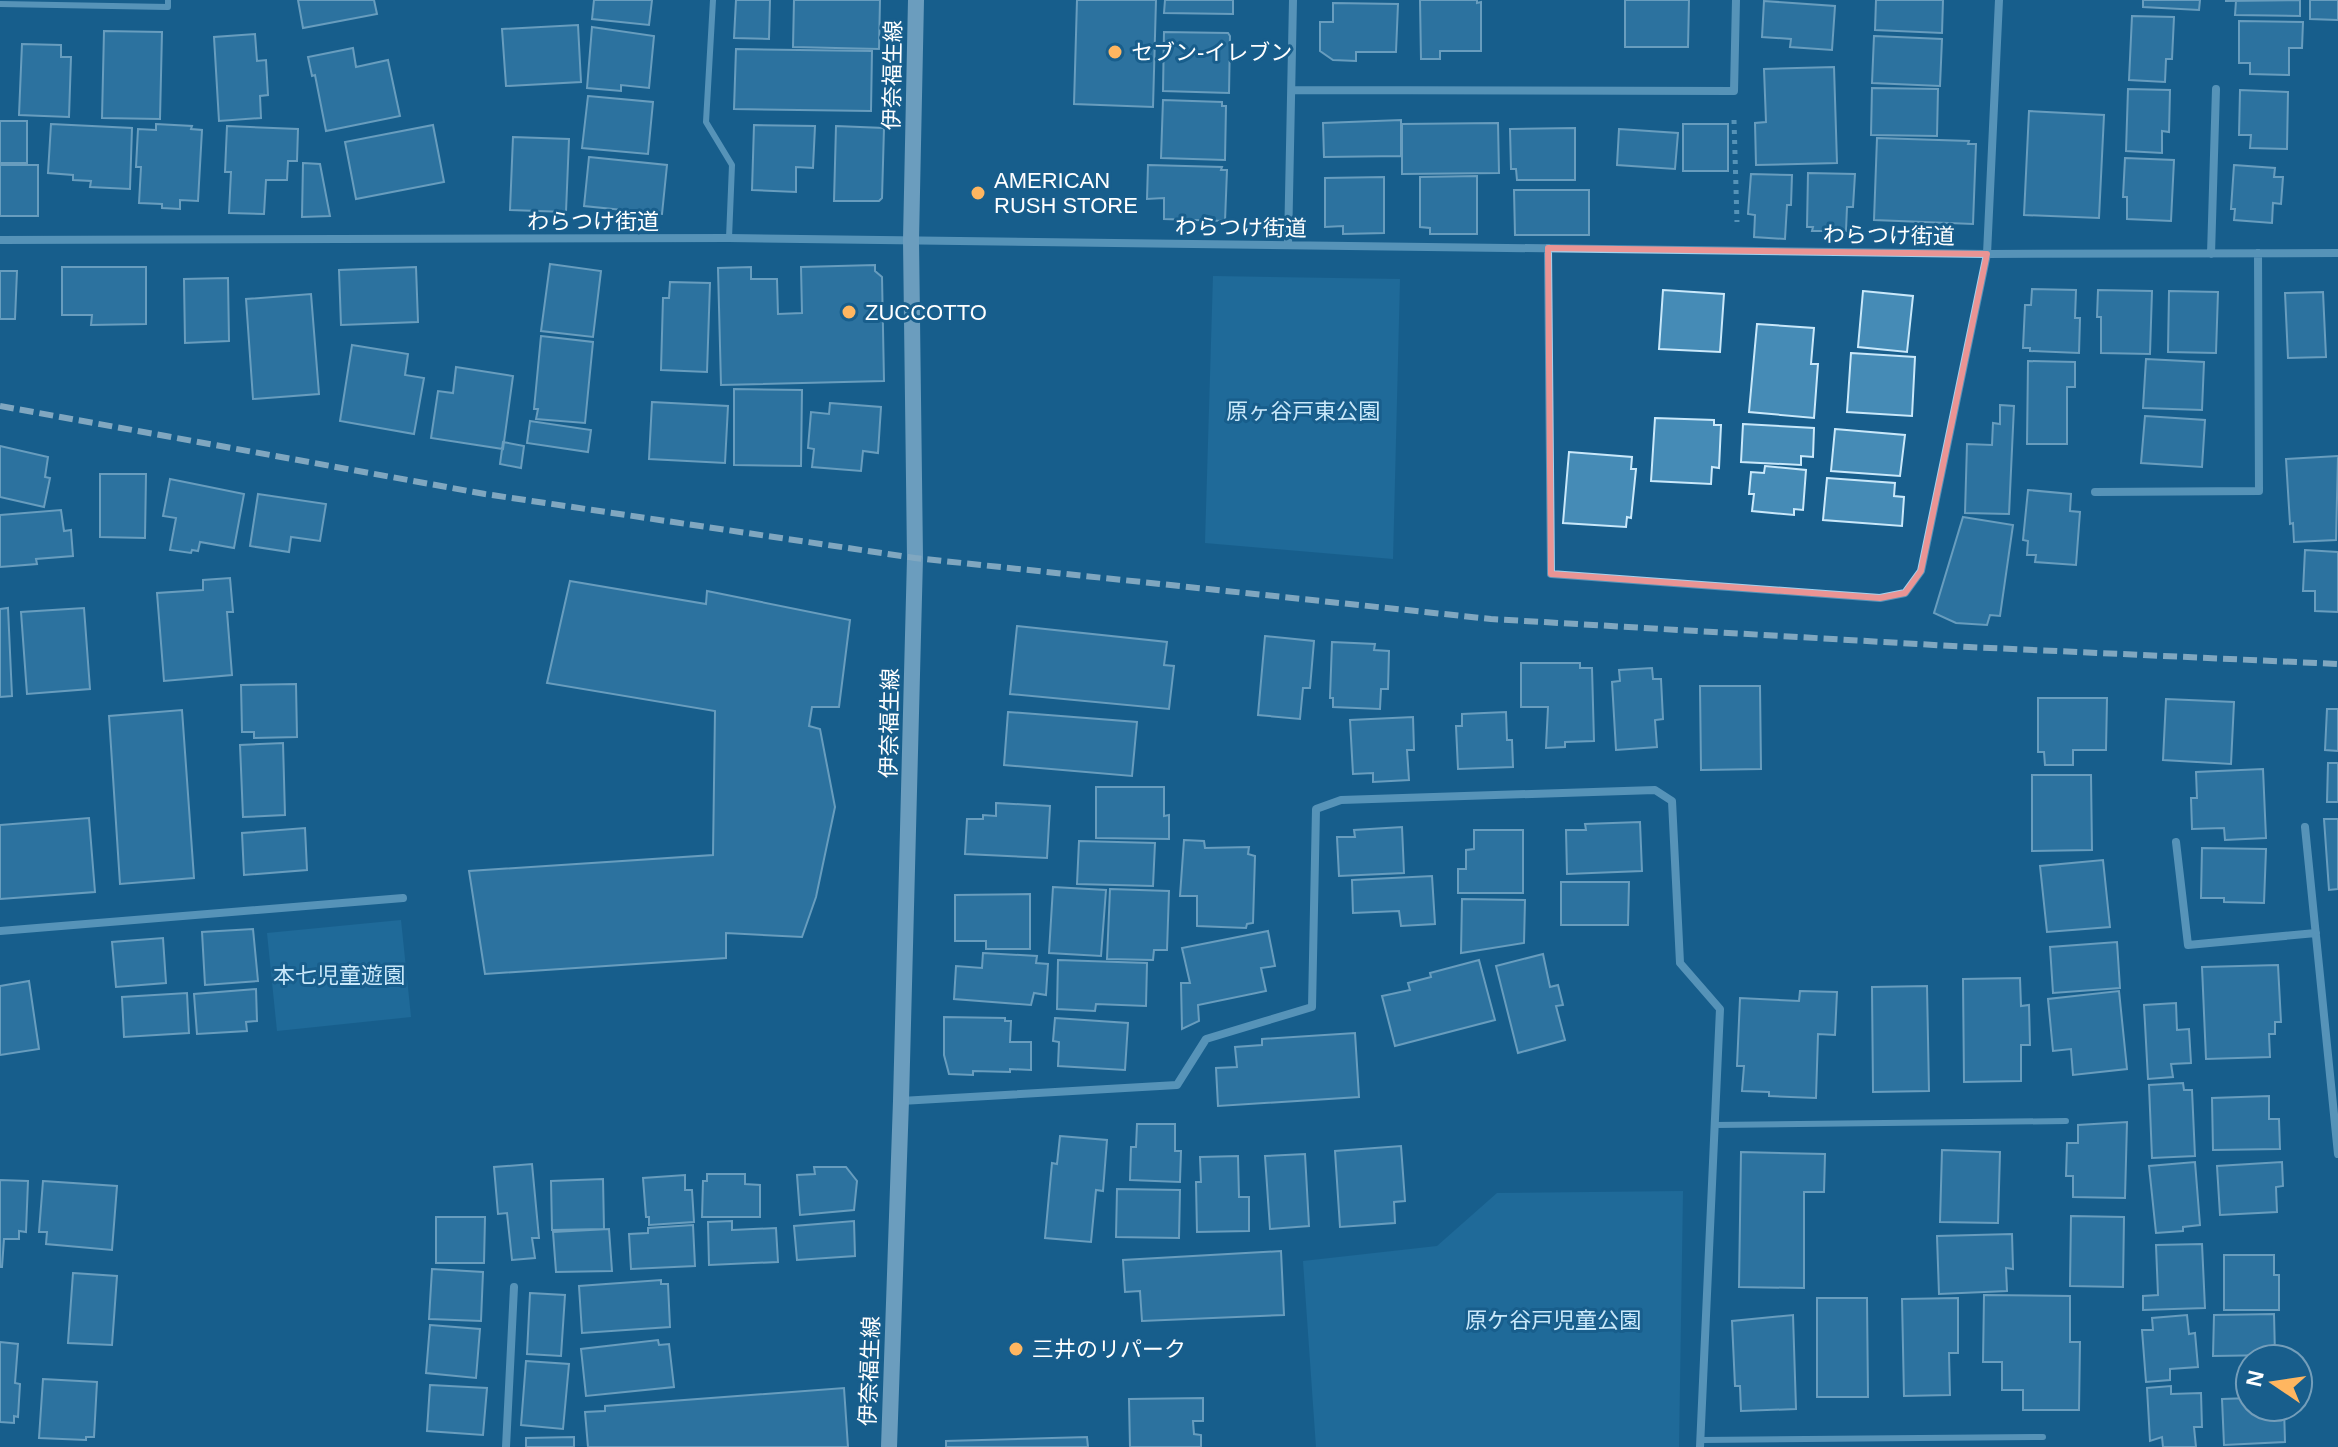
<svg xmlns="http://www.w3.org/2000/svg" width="2338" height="1447" font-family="Arial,'Noto Sans JP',sans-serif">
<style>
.green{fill:#2878a8}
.building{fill:#458bb6;stroke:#c9e8fa;stroke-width:2}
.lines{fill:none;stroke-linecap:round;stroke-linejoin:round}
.path{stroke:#a3d2ee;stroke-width:5;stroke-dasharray:4 6;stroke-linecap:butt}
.lane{stroke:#a3d2ee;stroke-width:6}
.street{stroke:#a3d2ee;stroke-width:8}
.secondary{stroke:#d0e9fa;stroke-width:16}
.rail{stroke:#fff;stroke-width:6;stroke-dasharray:14 6;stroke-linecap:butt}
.marked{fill:none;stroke:#ea9494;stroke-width:6;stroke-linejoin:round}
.poi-dot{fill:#ffb660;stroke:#185e8c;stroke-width:3}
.labels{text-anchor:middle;stroke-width:6;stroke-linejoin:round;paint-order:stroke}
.poi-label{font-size:22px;fill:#fff;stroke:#185e8c;text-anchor:start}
.street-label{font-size:22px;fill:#fff;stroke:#185e8c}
.park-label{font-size:22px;fill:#c9e8fa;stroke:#185e8c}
</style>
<rect width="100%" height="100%" fill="#185e8c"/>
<!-- green -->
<path class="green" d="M1213 276 1400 279 1393 559 1205 543Z
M401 920 411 1017 277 1031 267 933Z
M1683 1191 1679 1447H1316L1303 1261 1437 1246 1497 1193Z"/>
<!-- building -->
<path class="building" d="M298 0H374L377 14 303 28Z
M594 0H652L649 25 592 19Z
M736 0H770L769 39 734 38Z
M794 0H880L879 49 793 47Z
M1077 0H1156L1153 107 1074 104Z
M1165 0H1233V14L1164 13Z
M1420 0H1477V3L1481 2V51H1440V59H1421Z
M1625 0H1689L1688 47H1625Z
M1876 0H1943L1942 33 1875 30Z
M2143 0H2200L2199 10 2143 7Z
M2300 0V16L2235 15 2236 1H2225Z
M2310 0H2338V20L2310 19Z
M1764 1 1835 6 1832 50 1790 47 1791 39 1762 37Z
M1333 3 1398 4 1396 52H1356V61L1333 60 1320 51V22H1333Z
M2132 16 2174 17 2172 59H2166L2165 82 2129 80Z
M2239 21 2303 22 2302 48H2289V75L2250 74V63H2239Z
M578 25 581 82 506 86 502 29Z
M592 27 654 36 649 88 621 85V91L587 88Z
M104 31 162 32 160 119 102 118Z
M1164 32 1228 33 1230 36 1229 93 1163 91Z
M255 34 257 61 266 60 268 95 260 96 261 118 219 121 214 37Z
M1874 36 1942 39 1940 86 1872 83Z
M22 44 61 45V57H71L69 117 19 115Z
M353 48 356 67 388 60 400 116 326 131 315 75 312 76 308 57Z
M736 49 872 51 871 111 734 109Z
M1834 67 1837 163 1756 165 1755 123 1766 122 1764 69Z
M1872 88 1938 89 1937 136 1871 135Z
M2128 89 2170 90 2169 132 2162 131V153L2126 151Z
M2240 90 2288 92 2287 149 2250 148 2251 135H2239Z
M588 96 653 102 648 154 582 148Z
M1163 100 1222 102V106H1226L1225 160 1161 158Z
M2029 111 2104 115 2099 218 2024 215Z
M1401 120V156L1324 157 1323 123Z
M0 121H27V163H0Z
M1498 123 1499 173 1402 174V124Z
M51 124 132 128 130 189 90 187 91 181 73 180V175L48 173Z
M156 124 192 126 191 129 202 130 198 201 180 200V209L162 208V204L139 203 141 167H136L138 129 156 130Z
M1683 124H1728V171H1683Z
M433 125 444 182 356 199 345 142Z
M754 125 815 126 813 168 796 167V192L752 190Z
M227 126 298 129 297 161H288L287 180H266L264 214 229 213 231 172H225Z
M836 126 884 128 882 198 879 201H834Z
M1575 128V180H1517L1516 169H1511L1510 129Z
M1619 129 1678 133 1675 169 1617 165Z
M513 137 569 139 566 212 510 210Z
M1877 138 1969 141 1968 144H1976L1973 224 1874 220Z
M589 157 667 165 662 214 584 206Z
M2125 158 2174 160 2171 221 2127 219V197H2123Z
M303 163 320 164 330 216 302 217Z
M0 165H38V216H0Z
M1148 165 1222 167 1221 170H1227L1225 221 1164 219V198L1147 199Z
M2234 165 2275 168 2274 177H2283L2281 204 2273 203 2272 223 2234 220 2235 209H2231Z
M1808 173 1855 174 1853 207H1847L1846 231H1812L1813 227H1807Z
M1751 174 1792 175 1791 205H1787L1785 239 1754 237 1755 215 1748 214Z
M1477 176V234H1430V228L1420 227V177Z
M1384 177V233L1343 234V226L1325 227V178Z
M1514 190H1589V235H1515Z
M550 264 601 271 593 337 541 331Z
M875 265V271L882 277 884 381 721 385 718 268 751 267V279H777L778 314 802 313 801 267Z
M62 267H146V324L91 325 92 315H62Z
M416 267 418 322 341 325 339 270Z
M0 271H17L15 319H0Z
M228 278 229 341 185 343 184 279Z
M670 282 710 283 707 372 661 370 663 298H669Z
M2032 289 2076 290 2075 318H2080L2079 353 2030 351V348H2023L2025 305H2031Z
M1663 290 1724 294 1720 352 1659 349Z
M2098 290 2152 291 2150 354 2101 353V317H2097Z
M1863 291 1913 296 1907 352 1858 347Z
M2169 291 2218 292 2216 353 2168 352Z
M2323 292 2326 357 2288 358 2285 293Z
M311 294 319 394 253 399 246 299Z
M1757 324 1814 328 1811 364H1818L1814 418 1749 412Z
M541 336 593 342 585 423 536 419 538 409H534Z
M352 345 408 354 405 375 424 378 414 434 340 421Z
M1851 353 1915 357 1912 416 1847 412Z
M2146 359 2204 362 2202 410 2143 408Z
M2028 361 2075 362V387H2067V444H2027Z
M456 367 513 376 503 449 431 438 438 391 453 393Z
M734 389 802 390 801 466 734 465Z
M652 402 728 406 725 463 649 459Z
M830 403 881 407 878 453 863 451 861 471 812 467 814 449 808 448 811 412 829 414Z
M2000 405 2014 406 2009 514 1965 513 1967 444 1992 445 1993 423 2000 424Z
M2145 416 2205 420 2202 467 2141 463Z
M1655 418 1714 420V425H1721L1719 468 1712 467 1711 484 1651 481Z
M530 421 591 430 588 452 527 443Z
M1743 424 1814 428 1813 457 1801 456V465L1741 462Z
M1835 429 1905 435 1900 476 1831 471Z
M503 442 524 446 521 468 500 464Z
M0 446 48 457 45 477 50 478 44 507 0 497Z
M1569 452 1632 457 1631 469H1636L1631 518 1627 517 1626 527 1563 523Z
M2338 456 2336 540 2294 542 2293 523 2290 524 2286 459Z
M1765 466 1806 470 1803 510 1794 509V515L1752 511 1754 494H1749L1751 472 1764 473Z
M100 474H146L145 538 100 537Z
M1827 478 1895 483 1894 496 1904 497 1902 526 1823 520Z
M170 479 244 494 234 548 200 542 198 551 192 550 191 553 170 550 176 518 163 516Z
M2028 490 2071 494 2070 511 2080 512 2076 565 2035 562 2036 555H2027L2028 541 2023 540Z
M258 494 326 504 320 541 291 537 289 552 250 546Z
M61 510 64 531 71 530 73 556 36 559 37 564 0 567V515Z
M1963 517 2013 525 2000 616 1990 615 1987 625 1956 623 1934 613Z
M2305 550 2338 552V612L2315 611V591H2303Z
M230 578 233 612H227L232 675 164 681 157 593 203 590V580Z
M570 581 706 604 707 591 850 620 839 707H812L809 726 820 729 835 807 816 897 802 937 726 933V958L485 974 469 871 713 855 715 711 547 683Z
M8 608 12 696 0 697V609Z
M84 608 90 689 27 694 21 612Z
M1017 626 1167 642 1164 665 1174 666 1169 709 1010 694Z
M1265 636 1314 641 1310 688H1303L1300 719 1258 715Z
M1332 642 1375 644 1374 650 1389 651 1388 689H1381L1380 709 1333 707V698H1330Z
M1521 663H1580V668H1592L1594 741 1565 742V747L1546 748 1548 707H1521Z
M1652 668 1653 679H1661L1663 719 1655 720 1657 747 1616 750 1612 682 1620 681 1619 670Z
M296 684 297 737 254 738V732H242L241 685Z
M1700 686H1760L1761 769 1701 770Z
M2038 698H2107L2106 750H2073V765H2045L2044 752H2038Z
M2166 699 2234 702 2231 764 2163 760Z
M2327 709H2338V751L2325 750Z
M182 710 194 878 120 884 109 716Z
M1008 712 1137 722 1132 776 1004 765Z
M1506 712 1507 740H1512L1513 767 1458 769 1456 726H1462V714Z
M1413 717 1414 750H1407L1409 780 1373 782V773L1353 774 1350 720Z
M283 743 285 815 243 817 240 745Z
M2328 763H2338V802H2327Z
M2263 769 2266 838 2225 840 2224 828 2192 829 2191 798H2197L2196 772Z
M2032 775H2091L2092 850 2032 851Z
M1096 787H1164V816L1169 815V839L1096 838Z
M996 803 1050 806 1047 858 965 854 967 819H983V815L996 816Z
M89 818 95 892 0 899V825Z
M2324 819H2338V889L2329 890Z
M1640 822 1642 871 1567 874 1566 830H1586L1585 824Z
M1402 827 1404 873 1339 876 1337 837H1355L1354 830Z
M305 828 307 870 244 875 242 833Z
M1474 830H1523V893H1458V869H1466V850L1474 849Z
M1184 840 1204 841 1205 848 1249 847 1248 854 1255 856 1253 923 1247 924 1246 928 1197 926V896H1180Z
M1079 841 1155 843 1153 886 1077 884Z
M2202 848 2266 849 2264 903 2224 902V898H2201Z
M2103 860 2110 927 2047 932 2040 866Z
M1432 876 1435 924 1401 926 1399 911 1353 913 1352 880Z
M1561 882H1629L1628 925H1561Z
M1053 887 1106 890 1101 956 1049 953Z
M1110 889 1169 891 1167 950H1154L1153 960 1107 959Z
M1030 894V949H986V941H955V895Z
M1462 899 1525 900 1524 943 1461 953Z
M253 929 258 981 205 985 202 932Z
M1268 931 1275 966 1261 968 1266 991 1198 1005 1199 1021 1182 1029 1181 983H1190L1182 948Z
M163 938 166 983 116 987 112 942Z
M2117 942 2120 988 2053 993 2050 947Z
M983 953 1037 956 1036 963 1048 964 1046 995 1034 993 1031 1005 954 999 956 966 982 968Z
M1543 954 1550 987 1558 985 1563 1005 1556 1006 1565 1040 1518 1053 1496 966Z
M1058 960 1147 963 1146 1006 1096 1004 1095 1011 1057 1009Z
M1479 960 1495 1020 1395 1046 1382 996 1410 990 1408 983 1431 977 1430 973Z
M2278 965 2281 1022H2275V1034H2269L2270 1057 2206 1059 2202 967Z
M2020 978 2021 1006 2029 1005 2030 1045H2021V1081L1964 1082 1963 979Z
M29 981 39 1049 0 1055V986Z
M1927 986 1929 1091 1873 1092 1872 987Z
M256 989 257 1021 246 1022 247 1031 197 1034 194 994Z
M1800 991 1837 992 1835 1035 1818 1034 1816 1098 1769 1096V1092L1742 1091 1744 1066H1737L1740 998 1799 1001Z
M2119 991 2127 1069 2073 1075 2071 1049 2053 1051 2048 999Z
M187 993 189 1033 124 1037 122 997Z
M2176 1003 2177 1030 2189 1029 2191 1063 2171 1064 2173 1077 2148 1079 2144 1005Z
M944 1017 1005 1018V1021H1011L1010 1042H1031V1070L1010 1069V1072L973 1071V1075L949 1074 944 1055Z
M1055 1018 1128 1023 1125 1070 1058 1066 1059 1042 1053 1041Z
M1355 1033 1359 1097 1218 1106 1216 1068 1237 1067 1235 1047 1262 1045V1039Z
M2183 1083 2184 1090H2192L2195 1156 2152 1158 2149 1085Z
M2269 1096V1119H2279L2280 1149 2213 1150 2212 1098Z
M2127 1122 2125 1198 2073 1197V1176H2066L2067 1143H2078V1125Z
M1137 1124H1175V1151H1181L1180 1182 1130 1180 1131 1147H1136Z
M1060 1136 1107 1140 1103 1191 1096 1190 1091 1242 1045 1238 1052 1163 1057 1164Z
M1401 1146 1405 1201 1394 1202 1395 1223 1340 1227 1335 1151Z
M1942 1150 2000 1152 1998 1223 1940 1222Z
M1741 1152 1825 1154 1824 1192H1804V1288L1739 1287Z
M1305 1154 1309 1226 1270 1229 1265 1156Z
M1238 1156 1239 1197H1249V1231L1197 1232 1196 1182H1201L1200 1157Z
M2195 1162 2200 1225 2183 1227V1231L2156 1233 2149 1166Z
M2282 1162 2283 1186 2276 1187 2277 1212 2220 1215 2217 1166Z
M532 1164 539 1238H532L535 1258 512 1260 507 1213 498 1214 494 1167Z
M814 1167H846L857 1181 854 1210 800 1215 797 1175 815 1174Z
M707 1174H745V1184L760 1185V1217H702L703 1181H707Z
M685 1175V1190H692L694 1222 649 1225V1217H646L643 1178Z
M603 1179 604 1229 552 1230 551 1181Z
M0 1180 28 1181 26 1232 19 1231V1239H4L2 1267H0Z
M43 1181 117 1186 112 1250 46 1244 47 1232H39Z
M1117 1189 1180 1190 1179 1238 1116 1237Z
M2071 1216 2124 1217 2123 1287 2070 1286Z
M436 1217H485L484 1263H436Z
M732 1221V1230L776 1228 778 1262 709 1265 708 1222Z
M854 1221 855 1256 797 1260 794 1226Z
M693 1225 695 1266 631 1269 629 1234 648 1233V1228Z
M609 1229 612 1271 556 1272 553 1232Z
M2012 1234 2013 1269 2006 1268 2007 1291 1939 1294 1937 1236Z
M2202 1244 2205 1308 2143 1310V1296L2158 1295 2156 1245Z
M1281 1251 1284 1315 1142 1321 1140 1291 1125 1292 1123 1260Z
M2224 1255H2274V1275H2279V1310H2224Z
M432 1269 483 1272 481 1321 429 1319Z
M73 1273 117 1276 112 1345 68 1343Z
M661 1280V1284H668L670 1327 582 1333 579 1286Z
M530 1293 565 1295 561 1356 527 1354Z
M1984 1295 2070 1296V1342H2080L2079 1410H2023V1390H2002V1362H1983Z
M1817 1298H1867L1868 1397H1817Z
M1958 1298V1353H1949L1950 1395 1904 1396 1902 1299Z
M2274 1314 2275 1355 2213 1356 2214 1315Z
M1793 1315 1796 1409 1741 1411 1740 1386H1735L1732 1321Z
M2187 1315 2189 1334 2195 1333 2198 1367 2170 1369V1380L2146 1382 2142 1330H2153L2152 1318Z
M430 1325 480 1329 476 1378 426 1373Z
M658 1340 659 1345 669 1344 674 1387 586 1396 581 1349Z
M0 1342 18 1344 15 1383 20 1384 18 1417 14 1416V1423L0 1422Z
M526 1361 569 1364 563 1429 521 1425Z
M43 1379 97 1382 94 1437H86V1440L39 1438Z
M430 1385 487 1388 483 1435 427 1431Z
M2171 1386V1394L2201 1393 2202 1427H2194L2196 1447H2163L2162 1437 2150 1441 2147 1388Z
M844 1388 848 1447H588L585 1412 605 1411V1406Z
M1203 1398V1421H1193L1194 1434 1201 1435V1447H1130L1129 1399Z
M2250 1398V1407H2284L2285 1442 2224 1445 2222 1399Z
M574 1437V1447H526V1438Z
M1087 1437 1088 1447H946V1441Z"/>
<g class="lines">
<!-- path -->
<path class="path" d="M1734 120 1737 222"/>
<!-- lane -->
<path class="lane" d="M713 0 706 122 732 165 729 238
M0 4 168 7V0
M1715 1125 2066 1121
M1702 1440 2043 1437"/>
<!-- street -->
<path class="street" d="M1292 90 1734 91 1736 0
M0 240 729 238 1987 254 2338 253
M1288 245 1293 0
M1548 248 1551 574 1880 598 1905 593 1921 571 1987 254 1999 0
M2211 254 2216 89
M2095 492 2259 491 2258 253
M2305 827 2338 1154
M2176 842 2188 945 2316 933
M0 931 403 898
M901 1101 1177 1085 1206 1039 1312 1007 1316 809 1341 800 1655 790 1672 801 1680 963 1720 1009 1700 1447
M506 1447 514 1287"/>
<!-- secondary -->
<path class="secondary" d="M889 1447 901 1101 915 558 911 240 916 0"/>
<!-- rail -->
<path class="rail" d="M0 406 485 494 915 558 1491 619 1969 647 2338 664"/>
</g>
<!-- marked area -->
<path d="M0 0H2338V1447H0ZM1548 248 1987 254 1921 571 1905 593 1880 598 1551 574Z" fill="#185e8c" fill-opacity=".55" fill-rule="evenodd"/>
<path class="marked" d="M1548 248 1987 254 1921 571 1905 593 1880 598 1551 574Z"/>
<!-- markers -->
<g class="poi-dot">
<circle cx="1115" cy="52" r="8"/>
<circle cx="978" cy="193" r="8"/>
<circle cx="849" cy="312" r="8"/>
<circle cx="1016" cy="1349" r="8"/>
</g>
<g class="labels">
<!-- poi labels -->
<g class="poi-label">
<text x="1131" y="60">セブン-イレブン</text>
<text x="994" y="188">AMERICAN<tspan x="994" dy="25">RUSH STORE</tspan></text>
<text x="865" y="320">ZUCCOTTO</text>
<text x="1032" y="1357">三井のリパーク</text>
</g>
<!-- street labels -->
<g class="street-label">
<text transform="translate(892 75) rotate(-89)" y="8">伊奈福生線</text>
<text x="593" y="229">わらつけ街道</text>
<text transform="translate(1241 227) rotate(1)" y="8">わらつけ街道</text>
<text transform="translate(1889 235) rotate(1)" y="8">わらつけ街道</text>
<text transform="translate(889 723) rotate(-89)" y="8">伊奈福生線</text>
<text transform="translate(869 1371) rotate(-88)" y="8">伊奈福生線</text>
</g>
<!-- park labels -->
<g class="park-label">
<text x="1303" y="419">原ヶ谷戸東公園</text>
<text x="339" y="983">本七児童遊園</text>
<text x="1553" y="1328">原ケ谷戸児童公園</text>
</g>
</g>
<!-- north arrow -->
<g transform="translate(2274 1383) rotate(283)"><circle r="38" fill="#185e8c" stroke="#749eba" stroke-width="2"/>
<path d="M0-6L14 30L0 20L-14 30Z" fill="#ffb660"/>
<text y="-12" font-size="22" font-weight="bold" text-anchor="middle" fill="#ffffff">N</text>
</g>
</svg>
